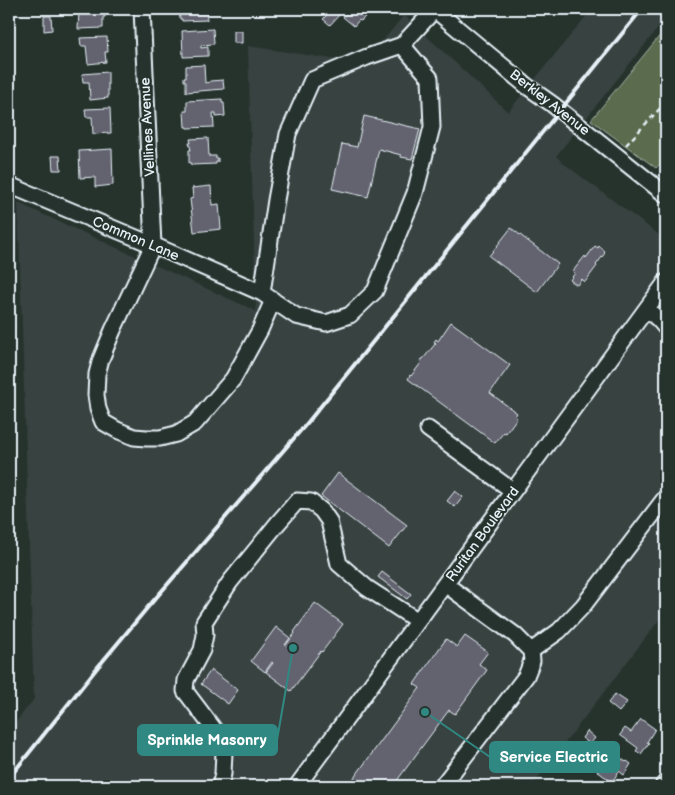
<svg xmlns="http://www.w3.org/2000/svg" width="675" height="795" font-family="'Balsamiq Sans',sans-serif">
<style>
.built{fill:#394241}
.green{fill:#5a6c4e;stroke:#a1aea3}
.building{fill:#646470;stroke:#e8f1f8}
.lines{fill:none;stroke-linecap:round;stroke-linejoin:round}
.minor-casing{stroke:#e8f1f8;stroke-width:19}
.path{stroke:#e8f1f8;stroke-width:2.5;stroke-dasharray:5 4;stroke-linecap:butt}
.minor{stroke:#26332d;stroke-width:15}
.rail{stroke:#e8f1f8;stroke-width:4}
.labels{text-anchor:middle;stroke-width:4;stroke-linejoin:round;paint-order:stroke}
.street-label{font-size:14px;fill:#e8f1f8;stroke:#26332d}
.leader{fill:none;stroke:#308883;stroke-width:2}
.callout-dot{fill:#308883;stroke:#26332d;stroke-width:2}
.callout{fill:#308883;stroke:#308883;stroke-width:2}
.callout-label{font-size:15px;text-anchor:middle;font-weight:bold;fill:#fff}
</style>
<rect width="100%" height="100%" fill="#26332d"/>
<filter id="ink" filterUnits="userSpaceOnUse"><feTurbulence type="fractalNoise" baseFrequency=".02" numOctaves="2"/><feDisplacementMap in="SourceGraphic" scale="10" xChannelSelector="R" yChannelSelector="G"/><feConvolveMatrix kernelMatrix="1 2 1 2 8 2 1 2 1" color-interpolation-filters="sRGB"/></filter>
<g filter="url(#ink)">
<!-- built -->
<path class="built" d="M592 9H666V18L556 156 563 163 666 240V611L532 786H9V731L34 699 18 203 256 311 248 46 364 64 404 15 508 112Z"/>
<!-- green -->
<path class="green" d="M666 28V158L656 168 591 120Z"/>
<!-- building -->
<path class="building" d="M60 9H105V17H103V28L78 29 79 12 61 13Z
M179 9H200V12H206L207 20 182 21V19H180Z
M333 9 340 14 330 25 323 19Z
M347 9H372L361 21 359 20 354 26 343 17 349 10Z
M44 16H51L52 30 44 31Z
M213 29 214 44 201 45V48L208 47V56L183 57 182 31Z
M234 31H242V43H234Z
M107 37 108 52H105L106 62 88 64 86 46H81L80 38Z
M204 65 205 83 210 82V81L223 80 224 89 186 92V81H184V77H186V66Z
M108 72V98L90 100 89 82H83L82 74Z
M222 99V103H224L225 116 216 117V113H213L214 127 187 128V127H185L184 111H187V101Z
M110 108 111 133 93 134 92 117H86L85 109Z
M364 116 420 129 412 159 401 157V155L379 149 368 197 332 189 342 144 357 147Z
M208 138 209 156H216V159L218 158V162H216V164L191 165V163H189V150H191L189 143H191L190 139Z
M112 149 113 185 95 187V177L80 178 79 151Z
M52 156H60L61 170H53Z
M211 186 212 205 219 204 221 229 194 232 190 199 193 198 192 188Z
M511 228 558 264 537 292 489 256Z
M595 246 598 248 599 246 605 251 604 252 605 253 596 265 597 266 585 282 582 279 577 285 570 280 575 273 573 271 585 256 586 258Z
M451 322 510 365 490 393 517 413 515 416 517 418 506 433 504 432 495 443 408 379 410 375 411 376 421 363 420 362 422 359H423L436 343 434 342 436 339 438 341Z
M338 473 407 525 389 548 321 496Z
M455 491 463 497 455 507 447 501Z
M382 572 411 594 407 599 378 577Z
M315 603 343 624 322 652 321 651 291 691 266 672 273 663 272 662 265 672 251 661 276 627 290 638 285 645H286L295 633 294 632Z
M465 636 488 652 479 664 487 670 455 714 449 710 393 786H348L420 688 414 684 446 639 457 647Z
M211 670 238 690 228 704 201 684Z
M615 694 627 702 619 712 608 703Z
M641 719 655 729 647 742 649 743 641 754 636 751 638 748 620 735 625 728 631 732Z
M587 731 595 738 590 744 582 738Z
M603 742 614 750 613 752 626 762 627 761 631 764 624 775 619 771 612 782 597 771 603 764 593 756Z"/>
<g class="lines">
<!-- minor casing -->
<g class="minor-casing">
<path id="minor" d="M142 9 153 245 113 330 101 359 97 374 96 395 98 409 103 422 117 430 134 437 146 438H160L176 434 195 423 233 379 260 330 273 300
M434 9 528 87 552 104 666 195
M9 185 153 245 262 293 296 316 326 323 350 315 375 291 415 193 432 127 430 78 402 45
M262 293 276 200 288 134 312 80 367 57 402 45 435 9
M647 309 659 320 666 328
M428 429 513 491
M531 651 559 631 583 606 666 497
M220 786 223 774 224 752 216 732 185 691 186 680 202 650 205 635 204 622 230 582 277 524 297 501 311 502 322 511 329 521 339 564 367 588 418 621
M297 786 666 282
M442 786 526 676 532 661 531 651 515 635 445 584
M663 786 666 782"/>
</g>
<!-- path -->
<path class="path" d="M626 145 666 102"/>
<!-- minor -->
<use href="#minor" class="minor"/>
<!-- rail -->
<path class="rail" d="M9 778 97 668 148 607 308 422 642 9"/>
</g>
</g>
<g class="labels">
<!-- street labels -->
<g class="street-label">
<text transform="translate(550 102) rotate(38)" y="5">Berkley Avenue</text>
<text transform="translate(147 127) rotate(-93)" y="5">Vellines Avenue</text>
<text transform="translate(136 238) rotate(23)" y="5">Common Lane</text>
<text transform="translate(482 534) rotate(-54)" y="5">Ruritan Boulevard</text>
</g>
</g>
<!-- callouts -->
<path class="leader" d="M293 648L277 740M425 712L490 757"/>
<g class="callout-dot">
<circle cx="293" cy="648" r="5"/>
<circle cx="425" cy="712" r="5"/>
</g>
<g class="callout">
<rect x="138" y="725" width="139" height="30" rx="5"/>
<rect x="490" y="742" width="129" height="30" rx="5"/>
</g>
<g class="callout-label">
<text x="207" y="745">Sprinkle Masonry</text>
<text x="554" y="762">Service Electric</text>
</g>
<!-- margin -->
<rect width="675" height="795" fill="none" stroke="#26332d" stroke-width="30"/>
<rect x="15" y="15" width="645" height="765" fill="none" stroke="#e8f1f8" stroke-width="2" filter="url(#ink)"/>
</svg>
